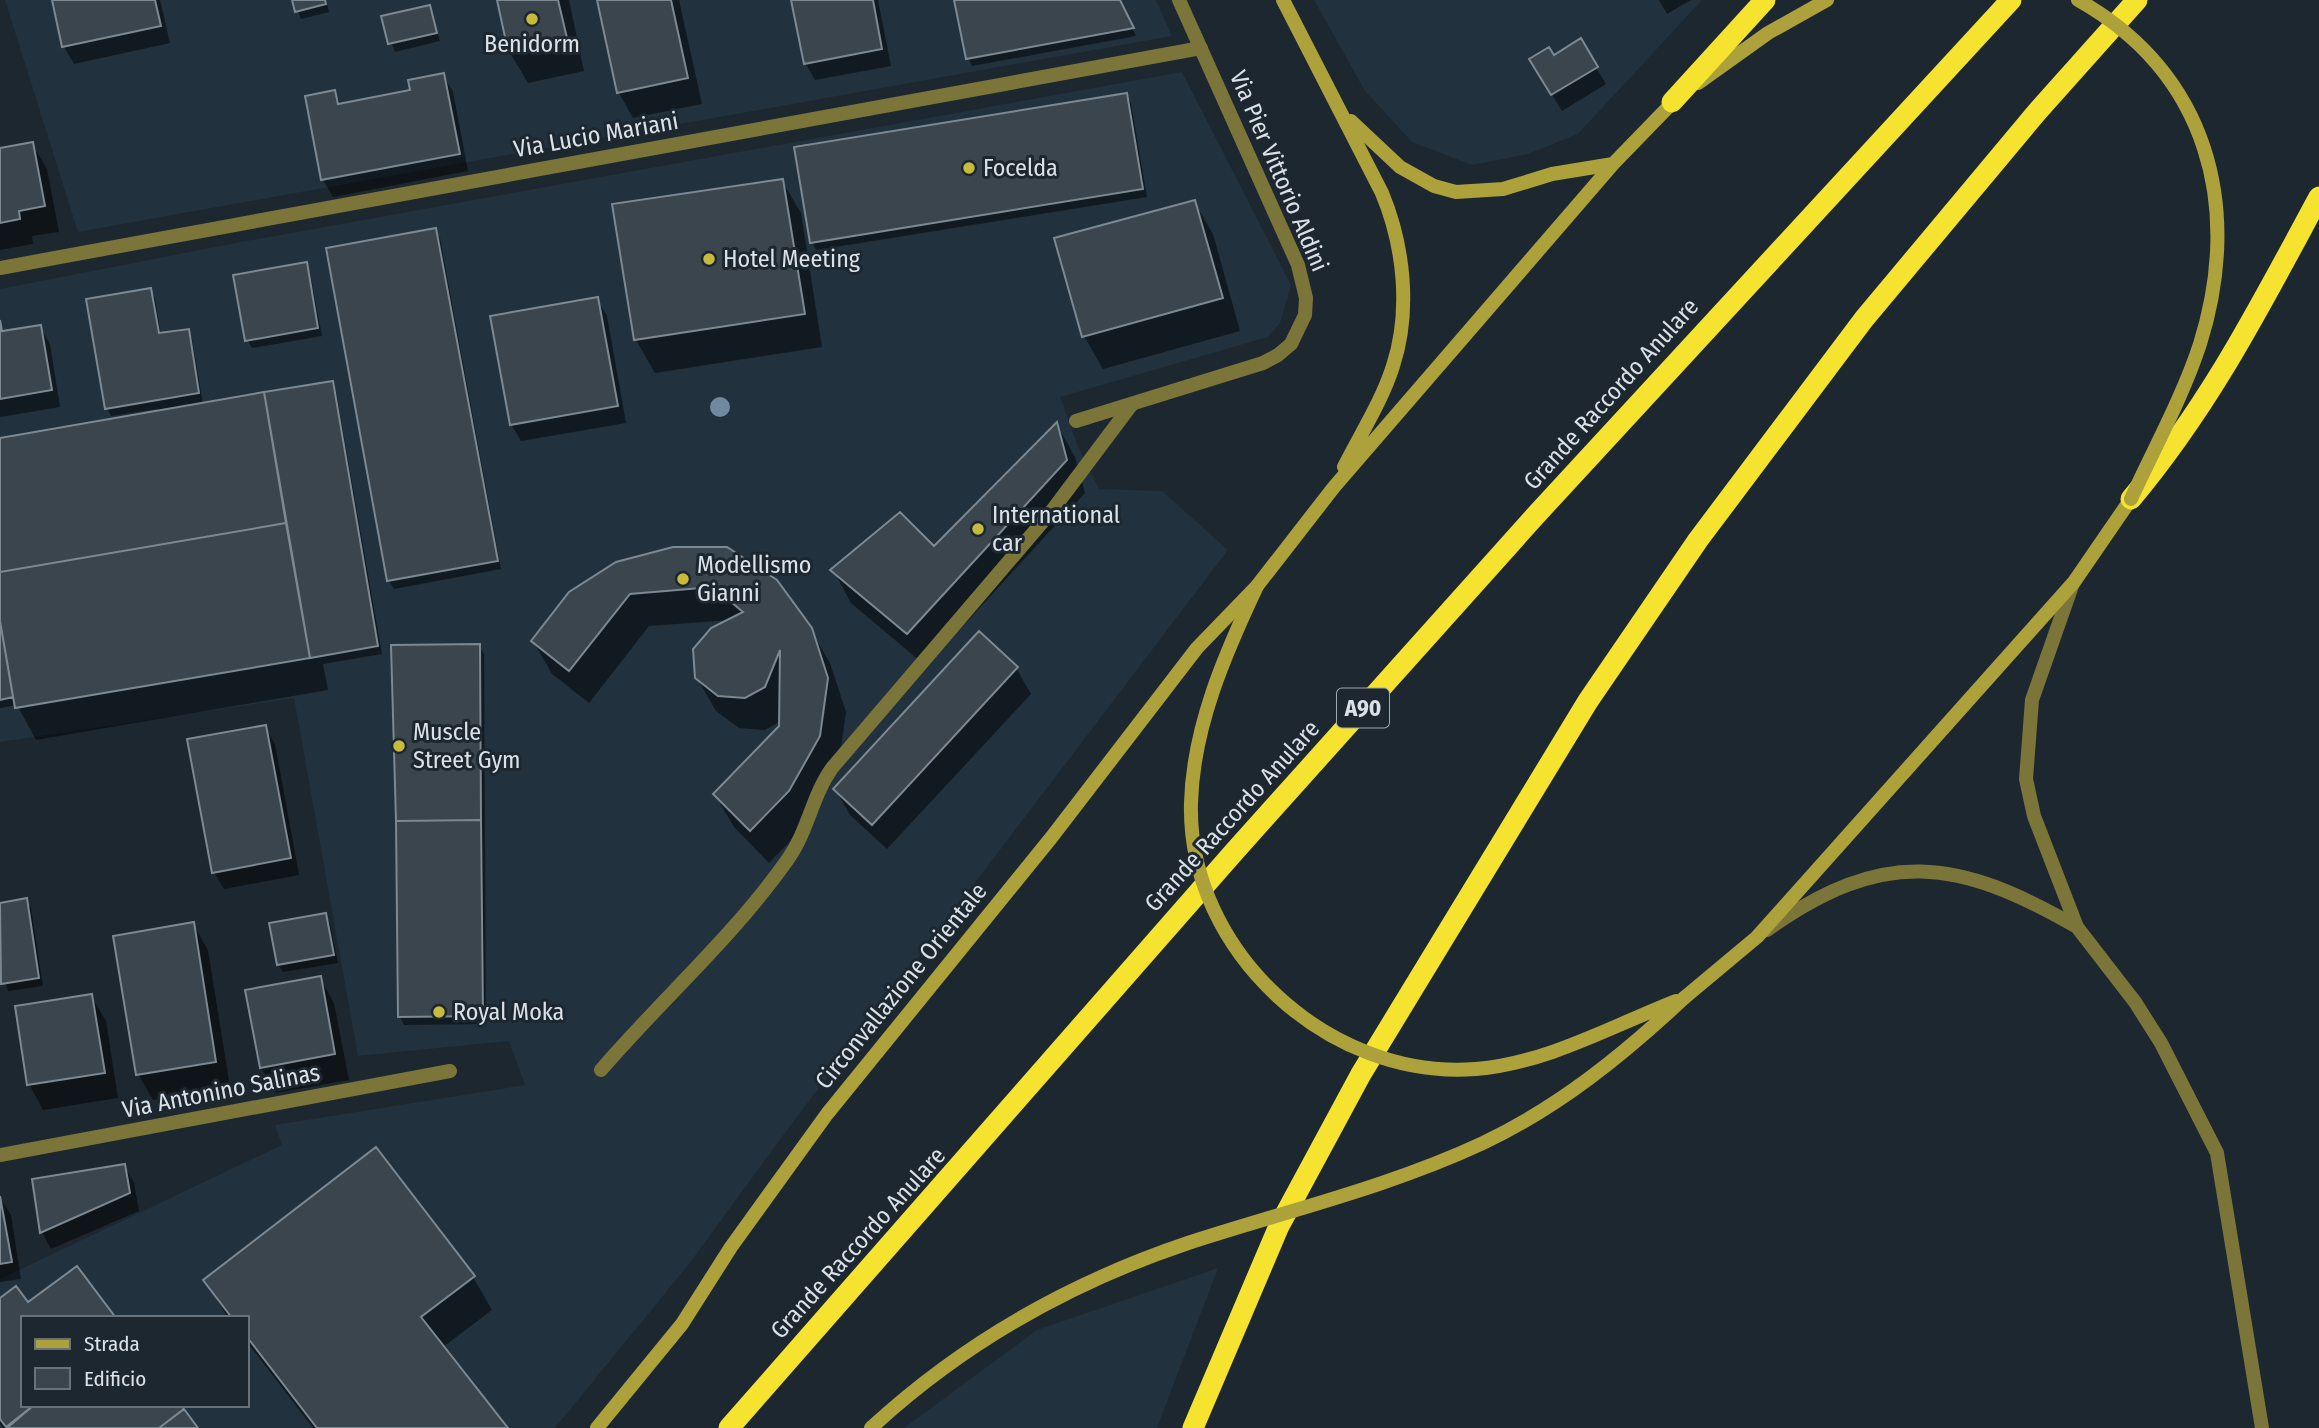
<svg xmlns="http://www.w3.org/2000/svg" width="2319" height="1428" font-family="'Fira Sans Condensed',sans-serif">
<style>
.built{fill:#21313d;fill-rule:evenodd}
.shadow{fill:#0007}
.building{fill:#3a454e;stroke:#7c8892;stroke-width:2}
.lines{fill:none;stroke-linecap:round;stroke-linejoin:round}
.lane{stroke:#7b7539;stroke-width:14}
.street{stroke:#7b7539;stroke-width:14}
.secondary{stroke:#aca13b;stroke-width:14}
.highway{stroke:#f5e32f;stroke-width:21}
.secondary-bridge{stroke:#aca13b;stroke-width:14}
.tree{fill:#70899f}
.poi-dot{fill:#c8bb3b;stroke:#1d2730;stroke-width:2.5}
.labels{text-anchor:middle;stroke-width:6;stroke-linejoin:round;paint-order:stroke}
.shield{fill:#1d2730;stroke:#a1a9b0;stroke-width:2}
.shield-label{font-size:23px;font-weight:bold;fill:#dae1e7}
.poi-label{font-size:24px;fill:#dae1e7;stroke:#1d2730;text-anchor:start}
.street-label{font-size:24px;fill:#dae1e7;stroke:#1d2730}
</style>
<rect width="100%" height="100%" fill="#1d2730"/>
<!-- built -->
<path class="built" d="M5 0H1156L1172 36 78 232Z
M1314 0H1702L1578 134 1528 154 1472 165 1412 142 1365 91Z
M1182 72 1291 285 1280 323 1268 337 1060 397 1079 449 1099 489 1162 491 1228 550 793 1122 689 1264 555 1428H0V1279L282 1145 275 1125 525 1085 509 1041 358 1056 294 698 0 742V289L241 242ZM23 1318H247V1405H23Z
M1218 1268 1157 1428H904L1037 1330Z"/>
<!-- shadow -->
<path class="shadow" d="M54 0H160L170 43 74 64 64 47Z
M294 0H326L329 12 301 19Z
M498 0H569L584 71 528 83 509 51Z
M598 0H679L702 104 633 118 619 93Z
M793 0H878L891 66 815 80 805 63Z
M956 0H1119L1136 36 972 66 968 58Z
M1659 0H1691L1667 14Z
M429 7 440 41 395 52 383 18Z
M1580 41 1606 84 1562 111 1531 60 1553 58Z
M443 75 453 92 468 171 333 197 323 180 307 97 334 92 342 105 412 91Z
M1127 95 1131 103 1147 197 816 250 812 242Z
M32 144 47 169 59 232 32 236 33 244 0 250V150Z
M782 181 801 213 822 347 655 373 636 340 615 206Z
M1194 202 1213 234 1240 331 1103 369 1084 336Z
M435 230 440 238 501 569 394 589 389 581 328 250Z
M306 264 310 272 322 336 252 348 247 340Z
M150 290 155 298 161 335 188 331 192 339 203 404 332 383 336 391 382 654 323 664 328 690 36 740 17 705 0 708V439L158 412 157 409 111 416 107 408Z
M597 299 607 316 626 423 521 441 511 424Z
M0 323 5 332 40 327 50 344 60 407 0 417Z
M1057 425 1075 457 1085 493 926 666 851 603 833 570 934 549Z
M673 548 810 629 830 663 846 712 838 769 807 824 769 863 734 827 715 795 781 727V721L765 730 739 728 716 711 697 678 731 620 649 626 589 703 552 674 533 641Z
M479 646 484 654 486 1024 404 1025 400 1017 392 647Z
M1016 668 1031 694 887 849 850 815 835 789Z
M265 727 275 744 299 875 224 889 214 872Z
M26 900 31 908 43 986 8 991 0 964V904Z
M326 915 330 923 338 963 283 972 278 964Z
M193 924 208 950 230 1087 153 1100 138 1074Z
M320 978 334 1003 349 1080 276 1093 261 1068Z
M91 996 106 1021 118 1098 43 1110 29 1084Z
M375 1150 473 1277 492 1310 443 1347 505 1428H313L247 1342V1318H228L205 1280Z
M124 1166 134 1183 139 1211 51 1249 42 1232Z
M0 1198 11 1215 21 1279 0 1282Z
M0 1300 23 1318V1405H179L196 1428H3L0 1424Z"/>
<!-- building -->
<path class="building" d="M52 0H155L161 26 62 47Z
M292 0H325L326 4 295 12Z
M497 0H558L567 38 508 51Z
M597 0H671L688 78 617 93Z
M791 0H873L882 49 804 64Z
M954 0H1120L1134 28 966 59Z
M430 5 437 33 388 44 381 16Z
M1581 38 1598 67 1551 95 1529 59 1549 47 1554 55Z
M444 73 460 154 321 180 305 96 335 90 338 104 410 90 408 80Z
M1127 93 1143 189 810 243 794 147Z
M33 142 45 206 19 211 20 219 0 223V148Z
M783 179 805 314 634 340 612 204Z
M1195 200 1223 298 1082 337 1054 238Z
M436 228 498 561 387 581 326 248Z
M307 262 318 328 245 341 233 275Z
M151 288 159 333 189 329 199 393 105 409 86 299Z
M598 297 618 406 510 425 490 316Z
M0 320 2 331 41 325 52 390 0 399Z
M333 381 378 646 310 658 264 392Z
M264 392 286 523 0 572V438Z
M1057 422 1067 460 907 634 830 570 900 512 934 546Z
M286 523 310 658 15 708 0 621V572Z
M673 547H727L777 580 812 628 828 678 820 736 789 791 750 831 713 794 779 726 780 650 765 687 745 698 718 696 695 678 693 649 711 628 743 612 713 587 630 594 569 671 531 641 569 592 616 562Z
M0 621 13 697 0 700Z
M979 631 1018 667 872 825 833 789Z
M480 644 481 820 396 821 391 645Z
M266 725 291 858 212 873 187 739Z
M481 820 483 1016 398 1017 396 821Z
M27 898 39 978 1 984 0 903Z
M326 913 334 955 277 965 269 923Z
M194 922 216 1062 136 1075 113 936Z
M321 976 335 1054 260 1068 245 990Z
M92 994 105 1073 27 1085 15 1006Z
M376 1147 475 1276 421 1317 508 1428H317L247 1337V1318H232L203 1280Z
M125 1164 130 1193 40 1233 32 1179Z
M0 1196 12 1262 0 1264Z
M77 1266 116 1318H23V1405H34L6 1427 0 1419V1298L16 1286 28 1302Z
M34 1405H181L184 1409 159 1428H7Z
M184 1409 198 1428H159Z"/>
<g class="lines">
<!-- lane -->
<path class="lane" d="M601 1070C662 999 734 936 788 859 808 831 812 796 832 768L1051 512 1132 404"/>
<!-- street -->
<path class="street" d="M0 268 1201 48
M1076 421 1263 363 1278 355 1291 344 1305 315 1306 298 1298 265 1179 0
M2072 586 2032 700 2026 779 2034 816 2077 927 2135 1002 2161 1043 2217 1153 2262 1428
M1767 930C1884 847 1957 858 2077 927
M0 1155 450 1071"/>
<!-- secondary -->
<path class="secondary" d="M1283 0 1382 193C1404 246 1411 311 1393 366 1382 401 1360 435 1344 467
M1698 83 1768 33 1827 0
M1351 121 1400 167 1434 186 1456 192 1503 189 1552 174 1613 164
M1684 998 1757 937 2074 582 2131 499
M597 1428 682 1324 731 1247 827 1114 1051 838 1197 648 1257 586 1334 487 1613 164 1678 97"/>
<!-- highway -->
<path class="highway" d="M1672 102 1765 0
M2131 499C2211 403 2260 306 2319 197
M729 1428 1234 852 1536 515 2011 0
M1193 1428 1279 1226 1361 1074 1588 701 1698 540 1864 319 2037 112 2137 0"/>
<!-- secondary-bridge -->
<path class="secondary-bridge" d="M2078 0C2208 73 2243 207 2200 344 2183 396 2154 449 2131 499
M1257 586C1225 654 1193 727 1191 803 1187 951 1330 1081 1476 1069 1547 1063 1610 1027 1676 1001
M871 1428C963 1343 1069 1283 1188 1243 1286 1211 1389 1187 1483 1143 1559 1107 1623 1055 1684 998"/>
</g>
<!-- trees -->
<circle class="tree" cx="720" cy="407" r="10"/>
<!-- markers -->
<g class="poi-dot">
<circle cx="532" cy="19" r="7"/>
<circle cx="969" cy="168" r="7"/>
<circle cx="709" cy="259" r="7"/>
<circle cx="978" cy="529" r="7"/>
<circle cx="683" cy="579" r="7"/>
<circle cx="399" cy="746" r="7"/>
<circle cx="439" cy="1012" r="7"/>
</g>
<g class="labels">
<!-- shield labels -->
<rect class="shield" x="1337" y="688.5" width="52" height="39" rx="5"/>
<g class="shield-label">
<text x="1363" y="716">A90</text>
</g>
<!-- poi labels -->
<g class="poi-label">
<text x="532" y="52" text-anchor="middle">Benidorm</text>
<text x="983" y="176">Focelda</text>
<text x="723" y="267">Hotel Meeting</text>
<text x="992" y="523">International<tspan x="992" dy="28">car</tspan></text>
<text x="697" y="573">Modellismo<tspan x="697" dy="28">Gianni</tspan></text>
<text x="413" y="740">Muscle<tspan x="413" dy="28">Street Gym</tspan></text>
<text x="453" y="1020">Royal Moka</text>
</g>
<!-- street labels -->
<g class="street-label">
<text transform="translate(596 135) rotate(-10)" y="8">Via Lucio Mariani</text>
<text transform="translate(1279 171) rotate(67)" y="8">Via Pier Vittorio Aldini</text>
<text transform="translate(1611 394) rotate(-48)" y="8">Grande Raccordo Anulare</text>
<text transform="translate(1232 816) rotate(-48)" y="8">Grande Raccordo Anulare</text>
<text transform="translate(901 986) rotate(-51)" y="8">Circonvallazione Orientale</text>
<text transform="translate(221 1091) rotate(-11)" y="8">Via Antonino Salinas</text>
<text transform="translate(858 1243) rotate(-48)" y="8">Grande Raccordo Anulare</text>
</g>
</g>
<!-- legend -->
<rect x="21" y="1316" width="228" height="91" fill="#1d2730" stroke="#697179" stroke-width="2"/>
<rect x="35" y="1339" width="35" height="10" fill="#aca13b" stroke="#697179" stroke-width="2"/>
<text x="84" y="1351" font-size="21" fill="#dae1e7">Strada</text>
<rect x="35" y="1368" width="35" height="21" fill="#3a454e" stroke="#697179" stroke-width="2"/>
<text x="84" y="1386" font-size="21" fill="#dae1e7">Edificio</text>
</svg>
